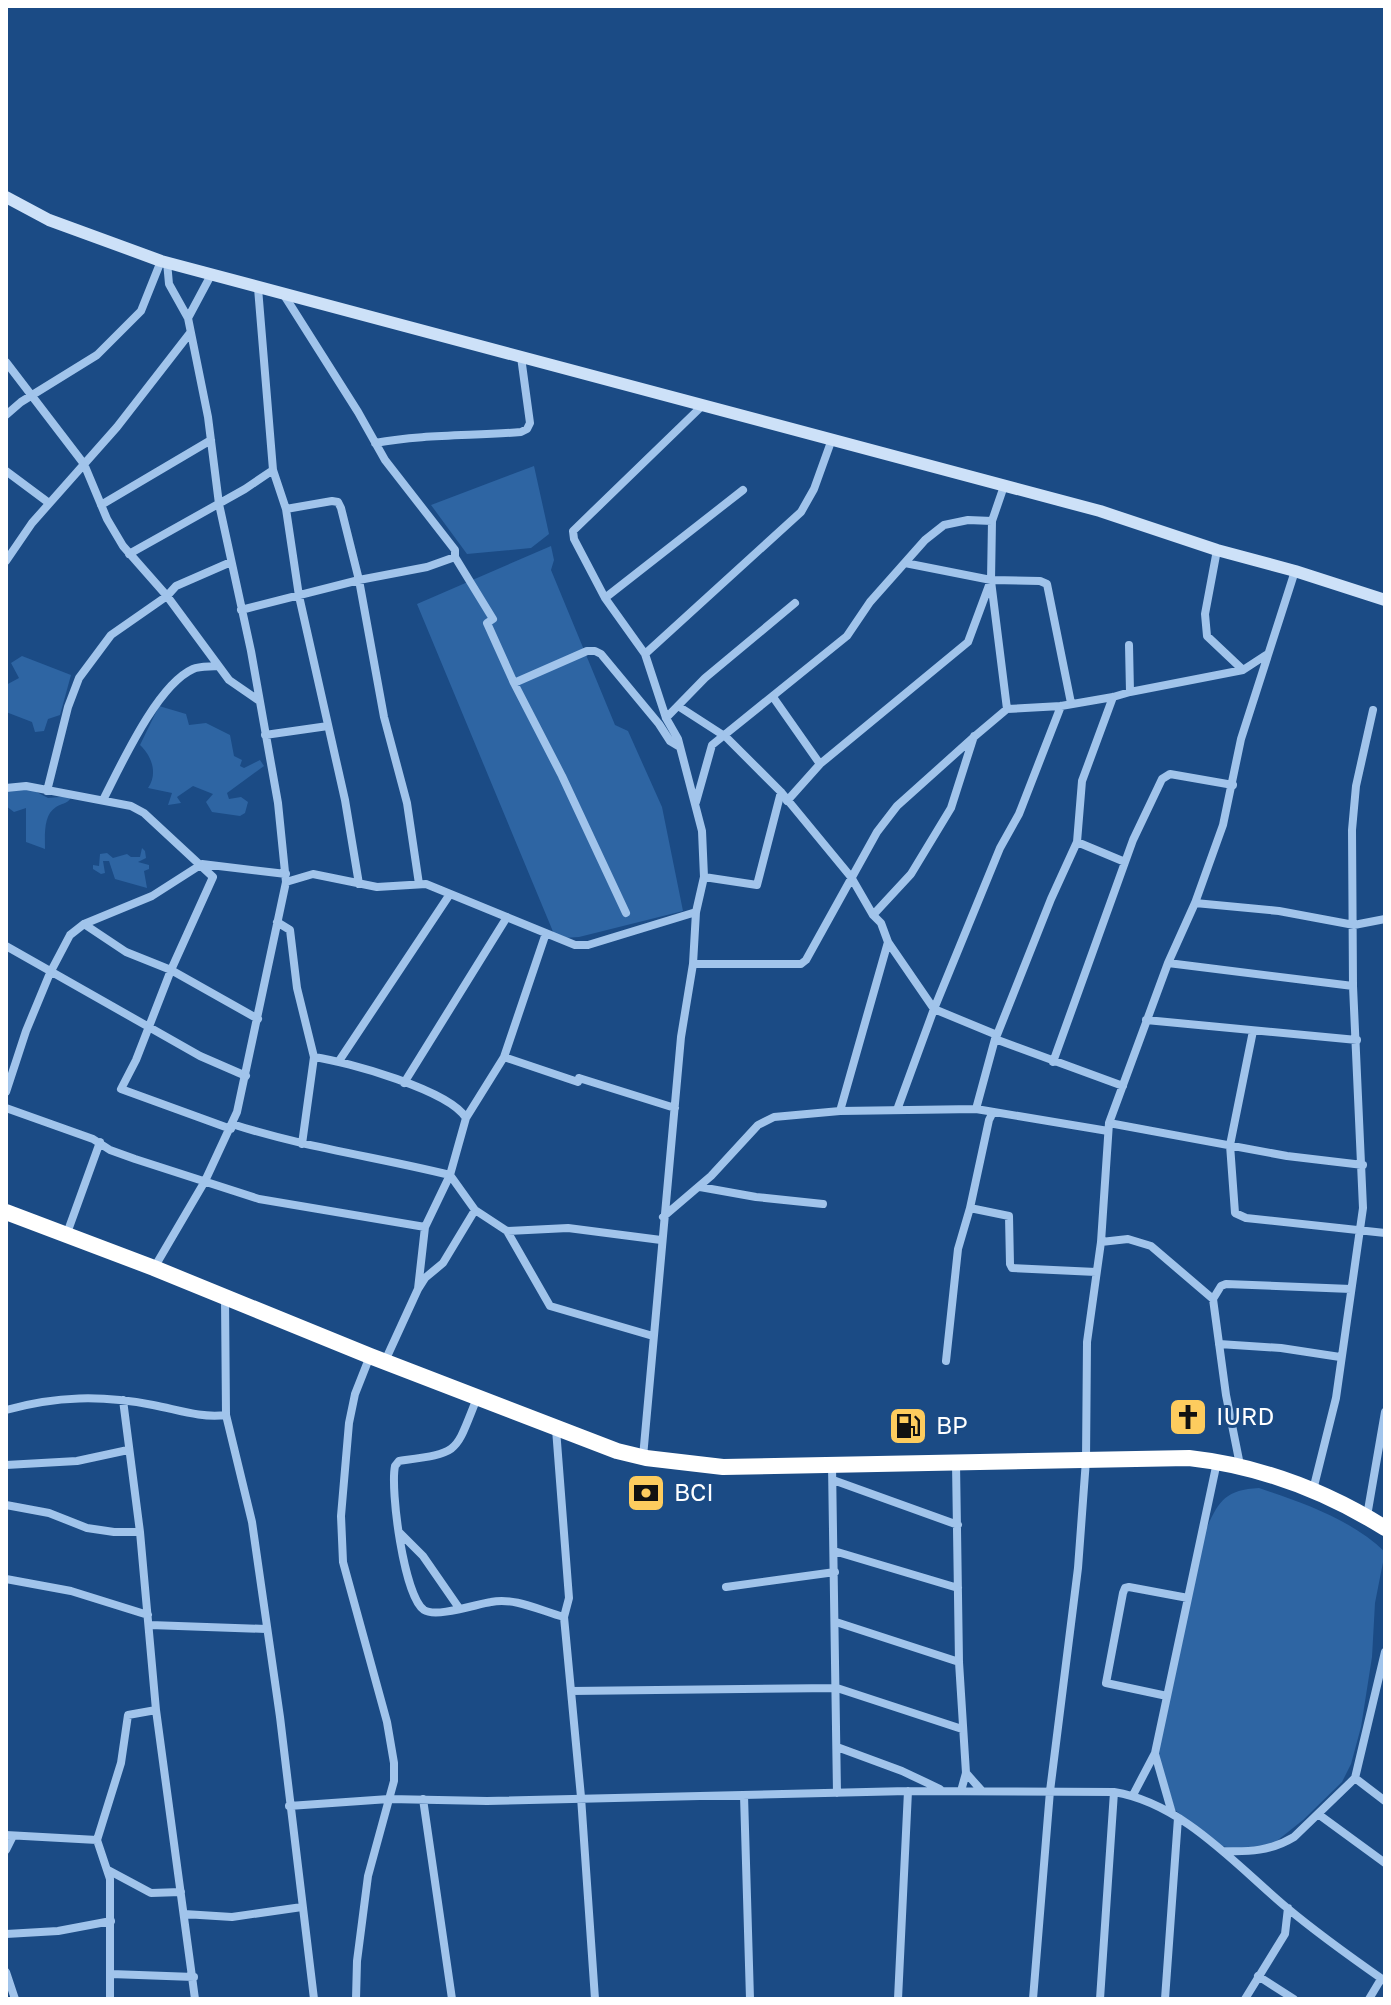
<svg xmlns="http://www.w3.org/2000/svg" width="1391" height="2005" font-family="'Golos Text',sans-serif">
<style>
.green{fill:#2e65a3}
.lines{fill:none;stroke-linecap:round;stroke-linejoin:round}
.street{stroke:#a1c4eb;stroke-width:8}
.secondary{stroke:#cde1f8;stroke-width:12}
.highway{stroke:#fff;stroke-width:16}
.labels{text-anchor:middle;stroke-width:6;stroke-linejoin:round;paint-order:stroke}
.poi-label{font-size:24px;fill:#fff;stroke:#1b4b85;text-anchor:start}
</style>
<rect width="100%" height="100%" fill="#1b4b85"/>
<!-- green -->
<path class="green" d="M534 466 549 534 531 548 467 554 431 505Z
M551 546 554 560 551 570 615 725 628 731 662 807 683 911 579 937 564 938 554 934 417 604Z
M22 656 71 675 60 715 48 719 44 731 35 732 32 722 6 712V685L19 678 11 663Z
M159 706 186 714 189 725 206 723 230 735 234 756 242 760 240 766 244 768 260 760 264 766 227 793 229 799 241 797 248 802 245 813 240 816 212 812 206 802 213 794 193 786 177 797 181 803 168 805 172 793 148 788C158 774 152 756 140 745Z
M31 789 48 798 72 796C67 805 64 802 56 807 43 815 45 836 45 849L26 842V808L14 812 6 806V791Z
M142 848 145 851 146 858 138 862 149 865V869L144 871 147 888 115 879 109 861H103L105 873 101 874 93 869V865L99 866 100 854 107 853 113 858 127 854 131 857H140Z
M1259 1488C1303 1503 1351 1519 1385 1552L1375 1603 1372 1657 1361 1727 1351 1764 1342 1782 1303 1820 1273 1844 1239 1849 1221 1846 1175 1810 1158 1753 1205 1532C1218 1502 1224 1490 1259 1488Z"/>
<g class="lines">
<!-- street -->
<path class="street" d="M258 288 273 470 286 509 299 596 345 800 359 884
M284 295 358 412 385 460 455 550V557L493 619 487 623 514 683 562 776 626 913
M188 318 211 275
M6 362 84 464 107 519 123 546 167 596 229 680 258 700
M6 415 21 402 97 355 141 311 161 261
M375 443C423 434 472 436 521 432L527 429 530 423 521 357
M6 471 49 503
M101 505 211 440
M286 509 332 501 338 502 341 508 359 580 384 717 407 803 419 884
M1217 550 1205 614 1207 636 1243 670
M129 554 245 489 273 470
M6 561 32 523 117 427 190 333
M905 563 991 580 1040 581 1047 584 1071 703
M991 581 1007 709
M605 598 743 490
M241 610 359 580 427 567 455 557
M1129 645 1130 692
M645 654 801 512 814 489 832 439
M514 683 587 651H595L601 654 659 724 670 741 680 747
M773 697 820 764
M678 706 726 737 781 792 851 877 873 915 881 923 888 942 934 1009 997 1035 995 1039 1123 1086
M666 718 705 678 795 603
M265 735 328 726
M6 788 26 786 131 806 144 813 213 877 171 970 136 1060 121 1089 231 1129
M47 791 68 707 79 678 111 635 167 596 176 586 231 562
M103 800C121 765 157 685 193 669 200 666 210 667 217 666
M787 801 820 764 968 642 991 580 992 521
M696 802 712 745 847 636 870 602 925 540 944 525 968 520 992 521 1004 486
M1077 842 1125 862
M704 877 757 885 781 792
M286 882 313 874 377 887 426 884 575 945H588L696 912
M1195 903 1279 911 1354 925 1385 919
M873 915 911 874 951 808 974 736
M277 922 290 930 297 988 314 1057 302 1144
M84 924 126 952 171 970 258 1019
M6 946 200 1056 246 1076
M1168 963 1353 986
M693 964H801L806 960 877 832 897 806 975 736 1007 709 1061 706 1113 697 1130 692 1243 670 1266 655
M1146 1020 1357 1040
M1253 1031 1230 1145 1235 1213 1246 1218 1385 1233
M997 1035 1051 899 1077 842 1082 781 1113 697
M314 1057C348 1062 449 1090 466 1118
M504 1057 578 1082 579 1078 675 1108
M339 1061 450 894
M1053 1062 1133 840 1162 779 1170 774 1233 785
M404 1083 507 917
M6 1092 26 1031 50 973 70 935 84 924 152 896 202 864 286 874
M6 1108 93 1139 110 1150 135 1159 259 1199 425 1227
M976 1109 995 1039
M897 1110 934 1009 1000 848 1019 814 1061 706
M840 1111 888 942
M1109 1123 1287 1156 1363 1165
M232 1124C303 1147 377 1157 450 1175L475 1210 507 1231 550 1306 653 1336
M700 1187 756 1197 823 1204
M970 1208 1009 1216 1010 1264 1012 1268 1096 1272
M663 1217 711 1176 758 1125 774 1117 840 1111 976 1109 1108 1131
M507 1231 568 1228 661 1240
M66 1236 100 1142
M1101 1242 1128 1239 1151 1246 1213 1299 1226 1395 1240 1465
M154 1268 205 1181 237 1112 286 882 278 803 251 651 219 504 208 417 188 318 169 284 167 262
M418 1289 425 1227 450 1175 466 1118 504 1057 546 933
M225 1298 226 1415 252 1522 280 1717 314 1999
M1213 1299 1221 1286 1226 1284 1351 1289
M1219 1344 1281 1348 1340 1357
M385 1361 418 1289 425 1278 443 1263 475 1210
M946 1361 958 1249 970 1208 989 1120 993 1112
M477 1398C454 1455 461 1452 399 1461L395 1466C390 1490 404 1596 424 1610 436 1618 477 1604 491 1602 515 1597 541 1611 564 1617
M123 1400 140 1532 156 1710 195 1999
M6 1410C56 1396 102 1395 153 1405 179 1410 200 1418 226 1415
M556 1429 569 1598 564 1617 581 1797 595 1999
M643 1457 681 1037 693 964 696 912 704 877 702 831 678 739 666 718 645 654 605 598 574 539 573 531 702 406
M956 1463 959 1662 966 1773 961 1791
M6 1465 77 1461 128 1450
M832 1465 837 1793
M833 1480 958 1525
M1313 1490 1336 1398 1363 1208 1353 986 1352 830 1356 786 1373 710
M6 1505 49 1513 87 1528 114 1532H140
M1367 1516 1385 1412
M399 1532 423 1556 459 1608
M834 1551 958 1588
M6 1579 71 1591 148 1615
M726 1587 835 1572
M836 1622 959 1662
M150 1625 266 1629
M1385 1652 1355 1778 1385 1801
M571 1691 837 1688 962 1729
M1167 1696 1106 1683 1123 1593 1125 1588 1129 1587 1188 1598
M837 1747 902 1771 940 1789
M1155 1754 1172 1813
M966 1773 982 1791
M744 1795 750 1999
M1133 1795 1155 1753 1217 1462
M423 1799 452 1999
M289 1806 389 1799 487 1801 908 1791 1114 1792C1182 1803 1235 1864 1286 1907 1317 1933 1352 1958 1385 1981
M1318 1814 1385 1863
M6 1835 97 1840
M6 1850 13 1836
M1223 1851C1249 1852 1271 1851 1294 1837L1355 1778
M108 1870 151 1893 181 1892
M184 1914 232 1917 302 1907
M6 1934 58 1931 111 1921
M6 1972 15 1999
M111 1974 194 1977
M1258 1976 1294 1999
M110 1999V1879L97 1840 121 1763 128 1715 156 1710
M356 1999 357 1961 368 1876 394 1781V1763L387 1722 343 1562 341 1516 349 1423 355 1394 370 1356
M898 1999 908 1791
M1033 1999 1050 1791 1078 1568 1086 1460 1087 1342 1101 1242 1109 1123 1168 963 1195 903 1223 825 1241 739 1295 571
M1100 1999 1114 1792
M1165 1999 1178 1818
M1245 1999 1285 1934 1288 1908
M1369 1999 1381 1979"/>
<!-- secondary -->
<path class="secondary" d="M6 197 49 220 161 261 1100 511 1217 550 1295 571 1385 600"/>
<!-- highway -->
<path class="highway" d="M6 1212 154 1268 370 1356 617 1451 646 1458 723 1467 1189 1458C1260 1466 1324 1490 1385 1528"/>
</g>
<!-- icons -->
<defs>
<g id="church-square" transform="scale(2)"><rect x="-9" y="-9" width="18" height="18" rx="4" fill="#fdcc5e" stroke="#1b4b85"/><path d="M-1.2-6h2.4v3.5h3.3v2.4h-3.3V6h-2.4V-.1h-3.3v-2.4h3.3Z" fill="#111"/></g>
<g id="fuel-square" transform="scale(2)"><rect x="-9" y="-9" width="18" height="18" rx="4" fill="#fdcc5e" stroke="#1b4b85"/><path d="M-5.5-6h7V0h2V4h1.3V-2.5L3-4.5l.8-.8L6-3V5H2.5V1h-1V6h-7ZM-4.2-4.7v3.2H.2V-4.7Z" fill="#111"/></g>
<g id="bank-square" transform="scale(2)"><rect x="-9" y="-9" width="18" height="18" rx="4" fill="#fdcc5e" stroke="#1b4b85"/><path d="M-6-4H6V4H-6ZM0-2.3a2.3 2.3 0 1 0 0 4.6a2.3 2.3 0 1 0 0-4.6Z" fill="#111"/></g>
</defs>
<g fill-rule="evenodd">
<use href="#church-square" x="1188" y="1417"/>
<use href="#fuel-square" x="908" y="1426"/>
<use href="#bank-square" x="646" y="1493"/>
</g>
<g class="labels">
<!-- poi labels -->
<g class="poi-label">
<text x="1216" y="1425">IURD</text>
<text x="936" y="1434">BP</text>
<text x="674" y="1501">BCI</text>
</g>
</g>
<!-- border -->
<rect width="1391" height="2005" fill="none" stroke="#ffffff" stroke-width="16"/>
</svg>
